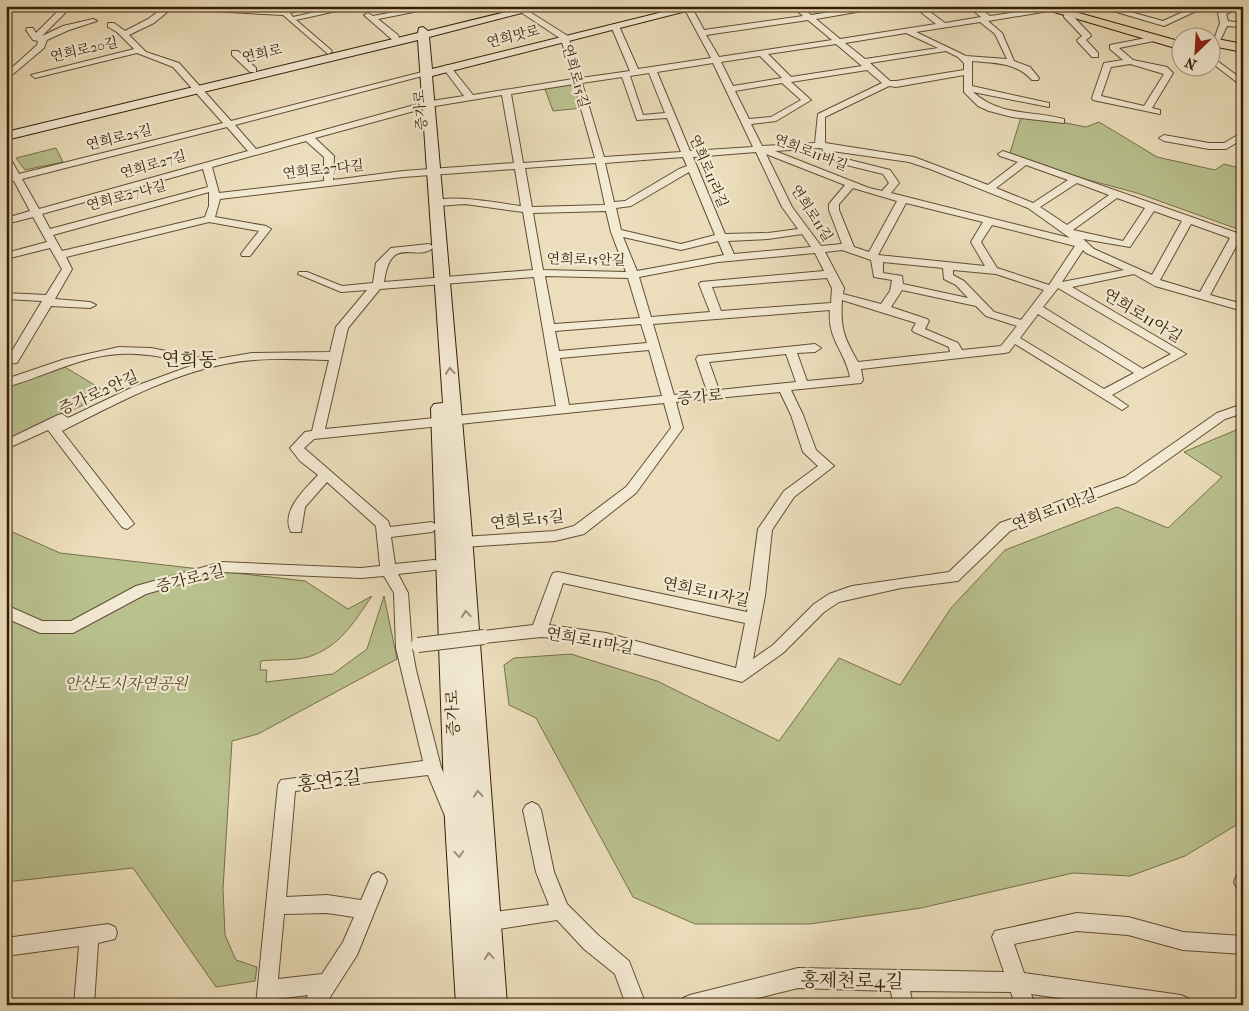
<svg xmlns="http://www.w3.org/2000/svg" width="1249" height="1011" font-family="'IM FELL French Canon','Noto Serif KR',serif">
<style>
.green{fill:#b9c18f;stroke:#76704a}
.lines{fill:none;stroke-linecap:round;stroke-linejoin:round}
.street-casing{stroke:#624e34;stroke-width:2}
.secondary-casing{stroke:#341e06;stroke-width:2}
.primary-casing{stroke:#341e06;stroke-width:2}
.street{fill:#f3ead3;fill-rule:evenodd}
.secondary{fill:#f3ead3;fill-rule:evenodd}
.primary{fill:#ecdebc;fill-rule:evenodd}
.street-bridge-casing{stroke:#624e34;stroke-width:16;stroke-linecap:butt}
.street-bridge{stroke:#f3ead3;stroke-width:14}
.oneway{stroke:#9d8e77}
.labels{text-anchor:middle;stroke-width:4.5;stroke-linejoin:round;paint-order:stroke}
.far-street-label{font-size:14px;fill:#341e06;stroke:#f3ead3}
.street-label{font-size:16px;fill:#341e06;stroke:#f3ead3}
.park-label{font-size:16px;font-style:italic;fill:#5c4f2f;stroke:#f3ead3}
.quarter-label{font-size:19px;fill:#341e06;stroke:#f3ead3}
.near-street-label{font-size:19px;fill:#341e06;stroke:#f3ead3}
</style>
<rect width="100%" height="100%" fill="#ecdebc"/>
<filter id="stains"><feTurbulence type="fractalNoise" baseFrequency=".004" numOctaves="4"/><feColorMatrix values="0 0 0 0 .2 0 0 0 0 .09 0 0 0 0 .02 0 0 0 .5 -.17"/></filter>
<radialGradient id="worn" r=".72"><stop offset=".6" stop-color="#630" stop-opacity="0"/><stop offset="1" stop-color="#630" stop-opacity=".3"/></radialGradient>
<!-- green -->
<path class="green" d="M575 84 582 108 553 111 545 89Z
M1021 117H1036L1086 127 1099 122 1157 157 1215 170 1224 164 1243 169V231L1137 193 1085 179 1010 153Z
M56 148 63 162 25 170 16 158Z
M63 366 108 393 6 442V387Z
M1243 427V821L1185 856 1130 876 1073 873 921 908 810 924H695L633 897 536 718 509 705 504 665 514 658 571 654 657 681 779 741 839 658 900 685 951 608 1005 550 1117 507 1168 528 1222 477 1184 452Z
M6 529 60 553 305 581 348 609 372 596C354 622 340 647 308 657 294 661 275 659 261 661L260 670H267L266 682 333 674 367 649 384 596 397 659 258 734 232 741 223 889 225 935 236 960 257 967 255 981 216 987 133 868 6 882Z"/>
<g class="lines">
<!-- street casing -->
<g class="street-casing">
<path id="street" d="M63 6H72L42 36 63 26 93 19 97 21 69 30 47 40 44 48 6 80V73L37 45 38 41 33 40 26 30 27 28H33L36 33Z
M166 6 260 8 277 12 299 6H313L290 13 293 17 342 6H359L296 20 331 50 332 52 328 54 283 15 171 9 154 23 129 35 146 52 179 63 231 121 426 71 430 74 235 125 256 149 425 102 464 96 443 68 447 65 450 66 473 95 573 79 561 39 522 13 521 11 525 9 568 36 581 78 630 71 611 26 615 24 619 26 638 69 711 58 683 6H691L704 30 803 16 792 6H801L811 15 869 6H891L816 19 840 39 936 24 913 6H922L945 23 981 17 971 9 978 6H996L982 10 990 16 1052 7 1053 9 1049 11 988 21 1002 33 1014 61 1030 67 1039 78 1038 80H1032C1016 62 994 63 972 61V86L1049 103V107L973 92C1001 117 1030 110 1064 119V123L1012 117 989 111 978 106 964 92V75L896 87 889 86 825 117V143L914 157 988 185 1018 162 1000 156 998 154 1003 151 1240 234 1243 235V242L1239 241 1210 295 1243 304V311L1155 286 1134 274 1072 287 1186 354 1112 395 1128 406 1122 410 1015 344 1009 352 1005 353 861 369 863 380 861 383 791 390 803 415 816 450 834 466 794 497 772 530 765 596 753 659 773 645 814 604 829 594 852 586 949 572 1000 523 1125 477 1217 413 1243 404V413L1225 419 1135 483 1010 531 958 581 901 588 839 602 824 612 783 653 742 682 583 640 541 637 484 643 479 641 476 637 479 633 484 631 533 625 551 577 553 573 558 572 747 612 758 529 784 491 818 466 803 452 791 415 780 392 676 402 683 428 636 493 584 534 555 541 462 547 455 542 462 537 555 531 574 526 626 487 671 428 664 403 314 439 304 448 388 521 390 527 432 522 439 527 432 532 391 537 395 564 434 560 439 561 441 565 439 569 434 570 398 574 408 593 412 648 416 670 441 767 460 811 457 816 451 819 445 816 428 775 295 791 286 897 327 895 361 900 372 875 378 872 384 875 387 881 357 955 325 1005H303L308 995 276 999V1005H256L278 785 281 780 423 761 396 648 394 593 384 576 361 578 222 572 146 594 73 633H40L6 618V605L42 621H71L136 586 222 562 361 568 380 566 376 526 327 482 305 507 301 532H291C280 511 306 488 318 475L300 461 290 448 305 432 312 431 329 360C294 359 259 357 225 364 168 375 114 405 62 431L132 521 134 524 127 529 122 527 48 430 6 449V440L58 415 62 414 68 418 133 387 196 364C170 359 146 352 120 354 80 356 44 377 6 387V379L65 359 119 347 151 348 211 360 252 353 330 352 336 327 367 290 341 292 298 274 299 272H307L342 286 373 283 376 263 391 248 429 244 434 247C416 264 391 232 384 282L533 270 523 212 465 204 437 206 432 203C445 192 503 204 521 206L515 169 403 177 220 199 215 217 266 226 271 229 250 256H242L241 254 259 231 209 222 66 257 72 269 55 299 90 302 96 305 90 308 51 306 17 363 6 364V356H9L42 301 6 299V293L46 295 62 269 50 248 6 259V253L47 242 33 217 6 224V218L30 211 14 181 6 183V177L11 176 6 167V155L9 156 19 174 223 123 173 67 137 53 35 78 31 75 134 49 117 32 108 27V23H114L125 31 148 19ZM808 20 832 40 719 57 706 35ZM980 22 995 34 1007 59 966 56 916 32ZM906 33 938 48 865 59 845 43ZM836 44 862 66 791 77 768 54ZM946 51 958 57 964 63V70L896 81H890L870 63ZM760 56 782 78 733 86 721 62ZM713 63 753 147 690 151 657 72ZM867 70 882 83 818 114 815 143 762 146 751 124 776 121 811 100 791 82ZM649 73 665 113 643 115 630 76ZM622 77 637 120 667 118 681 152 604 157 582 83ZM782 83 801 100 771 117 749 119 735 91ZM574 84 595 158 523 163 511 94ZM502 95 514 163 403 171 333 180 334 156 315 138 429 107ZM227 127 248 151 39 209 22 179ZM306 141 324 157V181L219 193 212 167ZM820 148 823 149 822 159 883 174 889 183 882 191 869 188 775 151ZM832 151 909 162 930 169 1028 208 1070 238 891 193 899 183 890 170 830 155ZM756 152 782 207 798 229 768 233 725 234 693 157ZM766 154 845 185 829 204V210L842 244 821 246 792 207ZM683 157 687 166 679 169 625 201 614 202 605 163ZM596 163 605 205 532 207 525 168ZM1026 165 1068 180 1033 203 996 188ZM203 169 208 187 50 229 42 214ZM689 172 715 235 681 244 621 230 616 208 631 206ZM1077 183 1109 195 1067 225 1040 207ZM853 188 897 201 869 252 854 247 839 210V204ZM209 192V206L205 217 62 251 53 235ZM1117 198 1145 208 1123 241 1073 230ZM906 203 983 222 971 242 985 266 878 255ZM606 211 611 232 626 272 543 270 533 213ZM1154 211 1182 221 1152 275 1094 249 1083 239 1130 247ZM1191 224 1230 238 1200 292 1160 280ZM992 225 1075 246 1049 285 997 268 981 242ZM802 234 811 247 734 254 728 241 768 239ZM623 237 681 250 718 241 724 255 637 271ZM842 250 871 260 874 277 892 280 890 291 881 304 843 294 844 288 825 252ZM1083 250 1086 253 1124 270 1062 282ZM815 253 824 271 701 282 699 284 710 312 651 317 639 277 718 262ZM883 262 943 268 944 279 956 285 968 298 903 284 902 276 883 273ZM953 270 996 274 1044 290 1021 320 994 312 964 281 953 275ZM545 276 628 278 640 318 554 324ZM534 277 556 406 325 429 348 328 380 289ZM827 278 832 288 831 303 721 311 712 287ZM1058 288 1171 354 1143 369 1043 307ZM902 290 976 306 986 316 1017 326 1001 346 962 350 958 343 925 329 929 321 927 319 891 307ZM842 300 916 323 912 330 914 332 949 347 950 352 858 362C844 338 840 328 842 300ZM830 310C827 339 845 351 850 377L807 381 797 353 815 352 821 348 815 344 698 356 696 359 707 391 674 395 653 324ZM1038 314 1134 373 1104 389 1020 338ZM641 324 647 343 559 351 555 331ZM649 350 662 396 569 405 560 358ZM786 354 796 382 719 390 709 362ZM563 583 745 623 736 668 606 633 549 625ZM327 913 354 917 343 942 322 974 278 979 284 914Z
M426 6H444L378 19 398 35 400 41 396 43 364 15 368 13 373 16Z
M1096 6H1109L1163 21 1196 6H1207L1164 26Z
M1233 7 1237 9 1226 14 1228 21 1243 23V27L1227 26 1218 45H1212L1220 23 1218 13Z
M1064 13H1070L1090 34 1091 36 1086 40 1098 53V57H1092L1078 42 1077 40 1082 36 1064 17Z
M1151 37 1155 39 1154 41 1119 48 1133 60 1167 67 1173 73 1152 108 1160 110V114L1093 100 1092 98 1104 63 1123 60 1110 49V45ZM1130 64 1164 74 1144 106 1101 96 1111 67Z
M232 51H238L256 68V72H250L232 55Z
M1212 57 1243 80V87L1212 63Z
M1243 132V139L1226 149H1209L1164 141 1159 138 1164 135 1209 143H1224Z
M532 802 538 805 541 810 554 872 567 904 598 935 629 961 646 1005H626L615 974 584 949 557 920 486 931 479 928 477 922 479 916 486 913 549 905 536 872 523 810 526 805Z
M1243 873V890L1237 888 1234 882 1237 875Z
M1077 913 1128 917 1183 932 1243 936V954L1183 950 1128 935 1077 931 1014 944 1024 973 1181 995 1188 998 1191 1005H1109L1031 994 1035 1005H1015L1011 992 910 991 913 1005H893L891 991 798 988 730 1005H680L683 998 690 995 798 968 1004 972 992 937 995 931Z
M108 924 115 927 117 933 115 939 98 943 94 1005H74L79 946 6 956V938Z"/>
</g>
<!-- secondary casing -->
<g class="secondary-casing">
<path id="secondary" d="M530 6H549L429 37 432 69 687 6H706L432 76 471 523 507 1005H456L445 821 431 408 434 404 443 403 418 40 6 140V132L418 33 419 28 423 27 428 31Z"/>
</g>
<!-- primary casing -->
<g class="primary-casing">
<path id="primary" d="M1034 6H1054L1182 42V50Z
M1212 38 1243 44V52L1212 46Z"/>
</g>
<!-- street -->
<use href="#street" class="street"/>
<!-- secondary -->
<use href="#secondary" class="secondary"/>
<!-- primary -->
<use href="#primary" class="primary"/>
<!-- street-bridge casing -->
<g class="street-bridge-casing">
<path id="street-bridge" d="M418 645 484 637"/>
</g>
<!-- street-bridge -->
<use href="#street-bridge" class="street-bridge"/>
</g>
<!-- one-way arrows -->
<defs><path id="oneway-chevron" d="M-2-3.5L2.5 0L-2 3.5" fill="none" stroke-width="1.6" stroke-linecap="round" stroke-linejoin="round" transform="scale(1.25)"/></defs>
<g class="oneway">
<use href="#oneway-chevron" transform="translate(450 371) rotate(-95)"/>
<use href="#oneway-chevron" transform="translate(466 614) rotate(-95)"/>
<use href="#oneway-chevron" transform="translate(478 794) rotate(-94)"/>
<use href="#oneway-chevron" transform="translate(459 854) rotate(86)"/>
<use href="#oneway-chevron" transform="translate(489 956) rotate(-95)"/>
</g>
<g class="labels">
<!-- far-street labels -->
<g class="far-street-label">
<text transform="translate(513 36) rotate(-14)" y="5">연희맛로</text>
<text transform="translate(84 49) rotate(-13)" y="5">연희로20길</text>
<text transform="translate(262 53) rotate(-13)" y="5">연희로</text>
<text transform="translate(576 76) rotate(74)" y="5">연희로15길</text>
<text transform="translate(420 110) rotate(-94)" y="5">증가로</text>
<text transform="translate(119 137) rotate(-14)" y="5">연희로25길</text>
<text transform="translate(811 152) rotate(21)" y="5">연희로11바길</text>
<text transform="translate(153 164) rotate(-16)" y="5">연희로27길</text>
<text transform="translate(323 169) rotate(-6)" y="5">연희로27다길</text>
<text transform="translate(709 171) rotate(67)" y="5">연희로11라길</text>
<text transform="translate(126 195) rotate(-15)" y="5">연희로27나길</text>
<text transform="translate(812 213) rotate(57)" y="5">연희로11길</text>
<text transform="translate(586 259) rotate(1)" y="5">연희로15안길</text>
</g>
<!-- street labels -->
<g class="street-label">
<text transform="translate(1143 315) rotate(31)" y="6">연희로11아길</text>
<text transform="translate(98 392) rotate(-24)" y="6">증가로2안길</text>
<text transform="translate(700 396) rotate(-5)" y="6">증가로</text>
<text transform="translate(1054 509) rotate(-21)" y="6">연희로11마길</text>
<text transform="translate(527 519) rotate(-6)" y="6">연희로15길</text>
<text transform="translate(190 578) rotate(-14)" y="6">증가로2길</text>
<text transform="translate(706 591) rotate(12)" y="6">연희로11자길</text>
<text transform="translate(590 640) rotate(10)" y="6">연희로11마길</text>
<text transform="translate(452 713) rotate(-92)" y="6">증가로</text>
</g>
<!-- park labels -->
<g class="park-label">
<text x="126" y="689">안산도시자연공원</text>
</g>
<!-- quarter labels -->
<g class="quarter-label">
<text x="189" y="366">연희동</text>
</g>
<!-- near-street labels -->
<g class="near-street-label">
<text transform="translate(329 780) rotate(-7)" y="7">홍연2길</text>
<text transform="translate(852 980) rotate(1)" y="7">홍제천로4길</text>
</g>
</g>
<!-- margin -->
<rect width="1249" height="1011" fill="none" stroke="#ecdebc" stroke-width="25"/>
<rect x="8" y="8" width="1234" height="996" fill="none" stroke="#341e06" stroke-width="2.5"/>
<rect x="12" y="12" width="1224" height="986" fill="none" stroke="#341e06"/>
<!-- north arrow -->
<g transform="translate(1196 52) rotate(205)"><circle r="24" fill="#f3ead3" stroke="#a79881"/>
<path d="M0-4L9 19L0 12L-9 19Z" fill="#8f2418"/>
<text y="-8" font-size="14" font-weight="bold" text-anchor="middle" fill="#341e06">N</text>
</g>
<rect width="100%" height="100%" filter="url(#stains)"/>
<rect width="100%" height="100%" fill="url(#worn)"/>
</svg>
